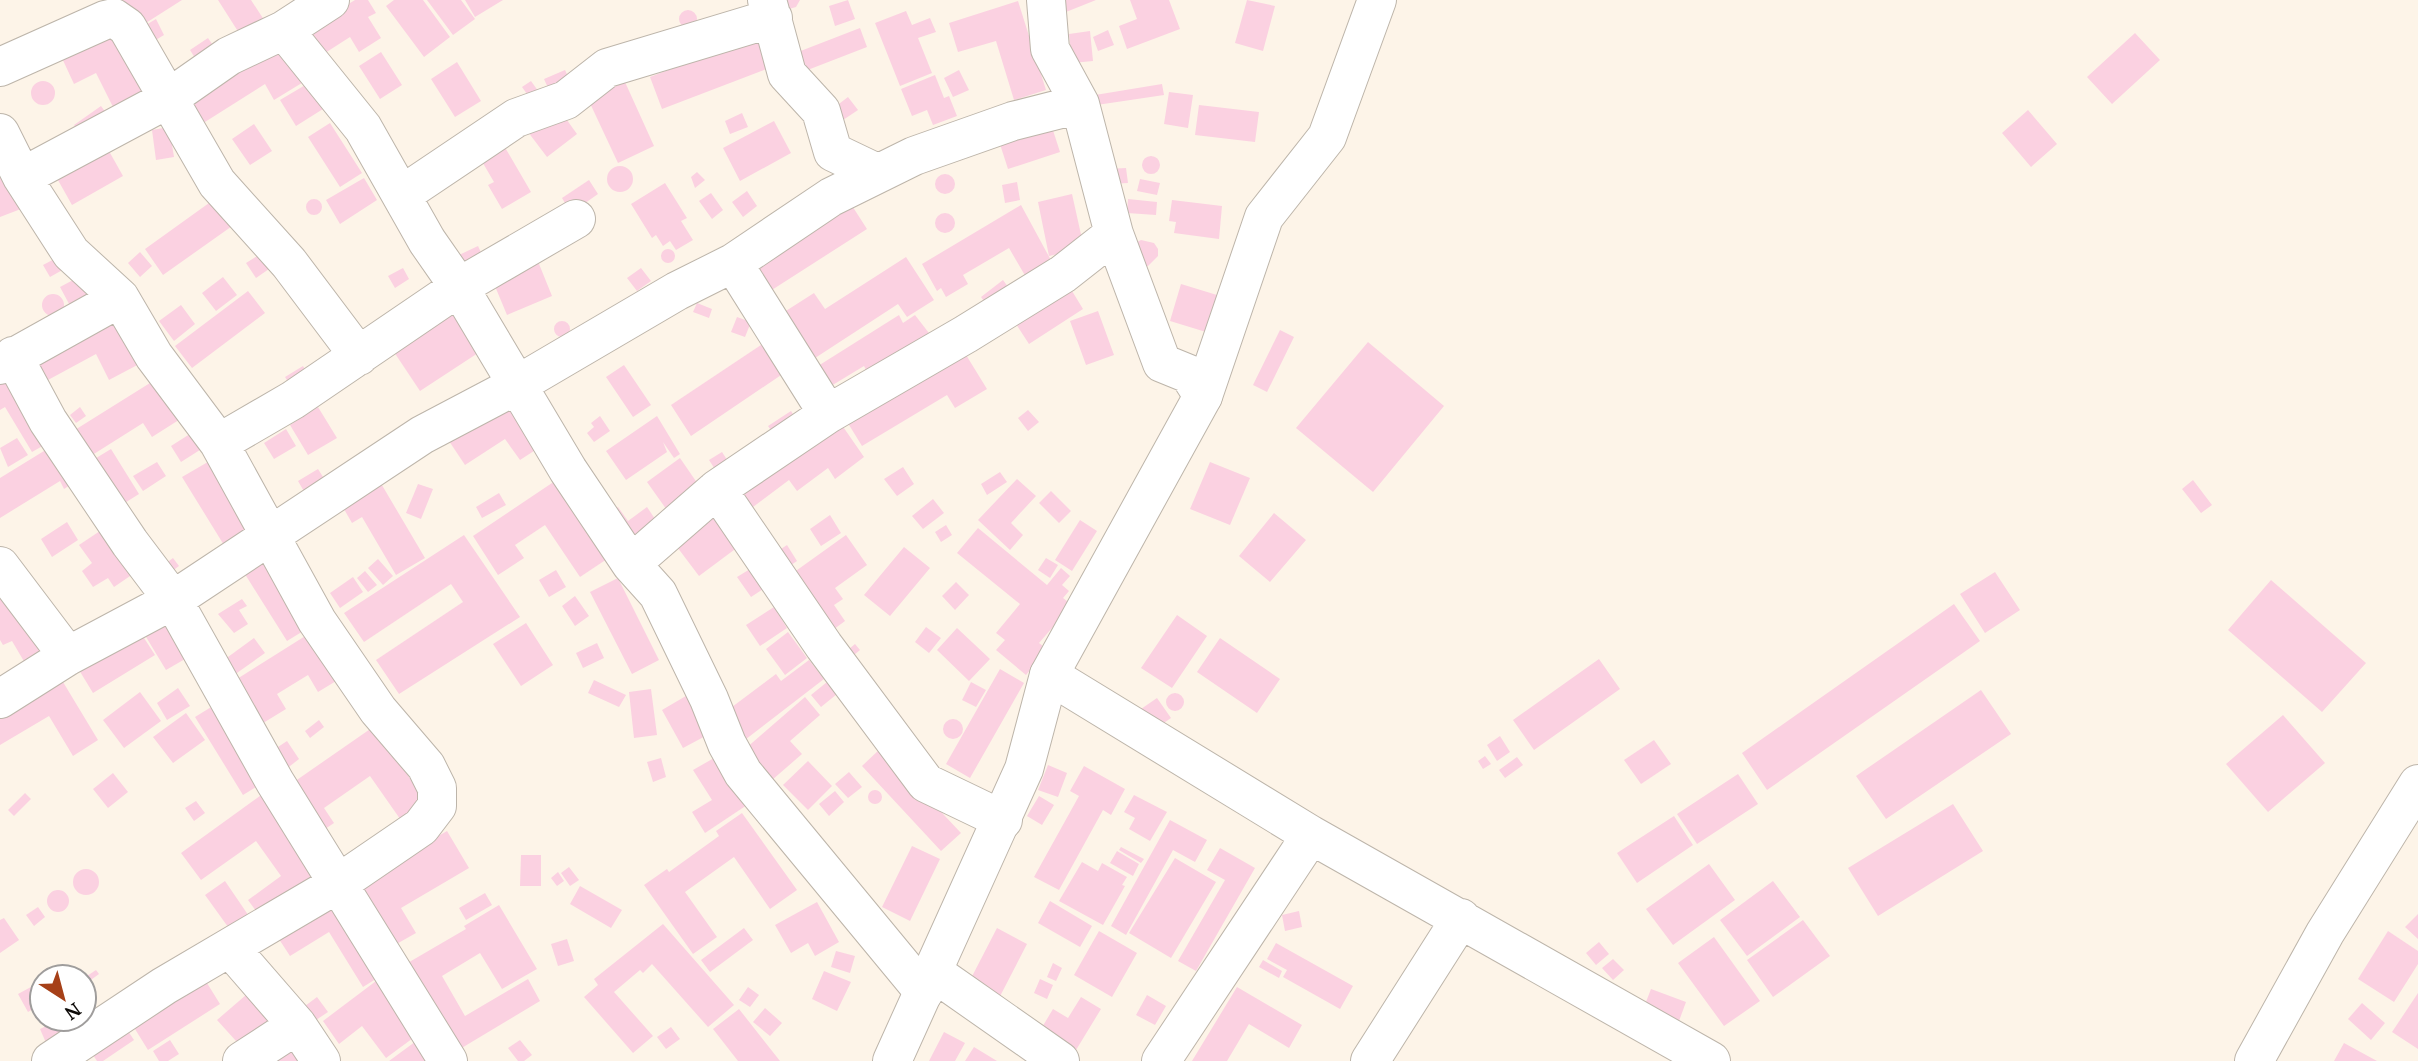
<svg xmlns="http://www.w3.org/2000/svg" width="2418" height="1061" font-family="'PT Serif',serif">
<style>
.building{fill:#fbd1e1}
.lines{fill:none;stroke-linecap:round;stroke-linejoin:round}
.minor-casing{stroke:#bdb5aa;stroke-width:40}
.major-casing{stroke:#bdb5aa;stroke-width:40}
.highway-casing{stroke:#bdb5aa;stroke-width:40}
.minor{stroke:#fff;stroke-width:38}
.major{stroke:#fff;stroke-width:38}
.highway{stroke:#fff;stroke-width:38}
</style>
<rect width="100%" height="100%" fill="#fdf4e8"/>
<!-- building -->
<path class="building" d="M182 0 138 28 121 1 123 0Z
M218 0H251L270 29 246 44Z
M355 0H368L376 13 368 17 381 38 359 52 350 37 325 53 309 28Z
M394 0H423L450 37 424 57 386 6Z
M427 0H461L475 19 453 35Z
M465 0H503L475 17Z
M778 0H800L796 7 789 9Z
M848 0 855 19 835 26 829 6Z
M1062 0H1096L1066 12Z
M1130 0H1169L1180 29 1127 49 1119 26 1137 19Z
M1247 0 1275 6 1263 51 1235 43Z
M1018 1 1046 90 1014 100 996 41 958 52 949 23Z
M679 19a9 9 0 1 1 18 0a9 9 0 1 1-18 0Z
M906 11 912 25 930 18 936 32 918 38 932 73 900 86 875 23Z
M156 19 164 35 149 44 139 29Z
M117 28 151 96 116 113 96 73 74 84 61 56Z
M860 28 867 47 805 71 798 52Z
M1108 30 1114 45 1098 51 1093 37Z
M1090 31 1093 61 1072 63 1069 34Z
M2135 33 2160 60 2112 104 2087 77Z
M757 36 769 68 662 109 650 77Z
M284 37 310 78 274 100 265 84 197 127 179 98Z
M208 38 219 54 200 66 190 50Z
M381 52 402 85 380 99 359 66Z
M457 62 481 101 455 117 431 79Z
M565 70 574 89 553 99 544 79Z
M959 70 969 90 953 97 944 78Z
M935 75 944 98 949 96 957 116 933 125 927 110 912 116 901 89Z
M31 93a12 12 0 1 1 24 0a12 12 0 1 1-24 0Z
M531 81 541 95 532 101 522 87Z
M625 82 654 146 618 163 588 99Z
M307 84 323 109 296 126 280 100Z
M1162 84 1164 95 1090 106 1089 96Z
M1169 92 1193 95 1188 128 1164 124Z
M848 97 858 110 840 122 831 110Z
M1199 105 1259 112 1255 142 1195 135Z
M101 106 109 117 82 136 74 125Z
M559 109 577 134 547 157 528 132Z
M2028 110 2057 144 2031 167 2002 133Z
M742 113 748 127 730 134 725 121Z
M774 121 791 153 740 181 723 148Z
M1050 121 1060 152 1008 169 998 138Z
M330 123 362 173 340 187 308 137Z
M254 124 272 151 250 165 232 139Z
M169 127 174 157 156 160 152 130Z
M0 143 26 207 0 217Z
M105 144 123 176 72 205 54 173Z
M503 144 531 192 502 209 488 185 494 182 480 158Z
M1142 165a9 9 0 1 1 18 0a9 9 0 1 1-18 0Z
M607 179a13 13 0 1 1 26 0a13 13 0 1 1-26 0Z
M1126 168 1128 183 1109 184 1107 169Z
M697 172 705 180 695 188 691 177Z
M935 184a10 10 0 1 1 20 0a10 10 0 1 1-20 0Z
M364 178 377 200 340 224 326 200Z
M1140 179 1160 183 1157 195 1137 191Z
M589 180 598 194 571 213 562 198Z
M1017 182 1020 200 1005 203 1002 185Z
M665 183 687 218 681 221 693 240 676 250 670 241 663 246 656 235 652 238 631 204Z
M747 191 757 206 743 217 732 202Z
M711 193 723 210 712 219 699 201Z
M1072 194 1084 248 1049 256 1038 202Z
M216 198 235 224 163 275 145 249Z
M1128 199 1157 202 1156 215 1127 213Z
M306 207a8 8 0 1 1 16 0a8 8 0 1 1-16 0Z
M1172 200 1222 206 1219 239 1174 233 1176 222 1169 221Z
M849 201 867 229 764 295 746 267Z
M1021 205 1053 264 1027 279 1009 248 963 275 968 284 946 297 941 288 937 291 922 264Z
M935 223a10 10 0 1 1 20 0a10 10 0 1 1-20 0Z
M1141 240 1154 243 1158 249V256L1148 266 1141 267 1135 243Z
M478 246 485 261 467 270 459 255Z
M661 256a7 7 0 1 1 14 0a7 7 0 1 1-14 0Z
M140 252 152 266 140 277 128 263Z
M259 255 269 269 256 278 246 263Z
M60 256 66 268 50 277 43 265Z
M906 257 934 300 907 317 898 304 812 360 778 316 814 293 825 309Z
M537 259 552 296 507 315 492 279Z
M403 268 409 279 395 288 388 276Z
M641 268 651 281 637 291 627 278Z
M90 271 104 299 75 315 60 287Z
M223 277 237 295 216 311 202 293Z
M1003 280 1011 291 989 308 981 297Z
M1181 284 1217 295 1206 332 1170 321Z
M1069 286 1083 309 1029 344 1014 321Z
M248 291 265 313 192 368 175 346Z
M42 305a11 11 0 1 1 22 0a11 11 0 1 1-22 0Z
M697 303 712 309 709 318 693 312Z
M181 305 195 324 174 341 159 321Z
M450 311 478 353 420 391 392 349Z
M1098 311 1114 355 1086 365 1070 321Z
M114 312 143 362 109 380 96 354 35 387 22 361Z
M899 315 903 323 915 315 932 337 869 376 864 366 831 386 818 366Z
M737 317 751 322 745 337 731 332Z
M554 329a8 8 0 1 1 16 0a8 8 0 1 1-16 0Z
M1280 330 1294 337 1267 392 1253 385Z
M770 339 790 369 691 436 671 405Z
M1368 342 1444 406 1373 492 1296 428Z
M963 350 987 389 955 408 947 395 862 446 846 420Z
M624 365 651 405 633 417 606 377Z
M303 366 310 379 293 390 285 377Z
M0 375 53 440 32 452 5 407 0 410Z
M158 378 182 418 152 437 143 423 78 464 62 438Z
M507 403 537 449 520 460 505 439 465 465 449 441Z
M80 407 86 416 76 423 70 415Z
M318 407 337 438 308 455 290 425Z
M1028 410 1039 422 1028 431 1018 418Z
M791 411 800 425 777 439 768 426Z
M600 416 610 431 594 442 587 433 594 427 591 423Z
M657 416 680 454 674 458 663 442 667 452 626 480 606 451Z
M837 418 864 457 835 479 828 468 797 491 789 480 741 516 728 498Z
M286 429 296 446 274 459 264 443Z
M193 432 203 448 181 462 171 446Z
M17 438 28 455 8 467 0 448Z
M57 443 79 479 64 489 60 481 0 518V478Z
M111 449 139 494 112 511 83 466Z
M722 452 731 466 718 474 709 460Z
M680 458 702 490 669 513 647 482Z
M213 459 258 531 227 550 182 477Z
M157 462 166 476 143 491 133 476Z
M1210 462 1250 478 1230 525 1190 509Z
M903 467 914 484 897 496 884 479Z
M318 469 330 488 309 500 298 481Z
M1000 472 1007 482 987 495 981 484Z
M376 475 425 558 396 575 362 517 352 523 337 497Z
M1017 479 1036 496 1011 523 1023 535 1010 550 978 520Z
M2193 480 2212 505 2201 513 2182 489Z
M555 481 607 559 580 577 545 525 515 545 524 558 498 575 473 536Z
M418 484 433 489 421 519 406 513Z
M1051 491 1071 511 1059 523 1039 503Z
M499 493 506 505 482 518 476 507Z
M933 499 944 513 923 529 912 516Z
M711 502 742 544 699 576 668 535Z
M618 507 628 521 647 507 661 528 640 543 632 531 602 518Z
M1274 513 1306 540 1270 582 1239 556Z
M830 515 841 533 821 546 810 529Z
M1080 520 1097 531 1072 571 1055 560Z
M67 522 78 540 52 557 41 539Z
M109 525 136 572 114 587 108 578 93 587 82 571 92 563 79 545Z
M946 525 952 535 941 542 935 532Z
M978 528 1047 585 1061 568 1070 576 1062 585 1069 591 1063 598 1072 605 1039 643 1047 649 1026 675 996 650 1005 640 996 633 1020 604 957 553Z
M464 535 520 617 399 694 376 660 463 602 451 584 364 642 344 613Z
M846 535 867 565 835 588 843 599 834 605 845 621 826 635 786 578Z
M787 545 797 561 779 573 769 557Z
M265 547 313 625 287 641 238 563Z
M904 547 930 568 890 616 864 595Z
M173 558 179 566 171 572 165 564Z
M1046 558 1058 565 1050 578 1038 570Z
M378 559 393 576 383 585 368 568Z
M755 566 768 586 751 597 737 577Z
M556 570 566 587 549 597 539 580Z
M365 571 377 585 368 592 357 578Z
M1995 572 2020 610 1985 633 1960 594Z
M353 577 363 592 340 608 330 593Z
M618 578 659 660 632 674 590 592Z
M2271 580 2366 663 2322 712 2228 630Z
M956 582 969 595 955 610 942 596Z
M0 589 44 652 25 663 12 641 3 645 0 640Z
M575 596 589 616 575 626 562 606Z
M242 599 247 606 239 610 248 624 234 633 218 614Z
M1954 604 1980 641 1767 790 1742 753Z
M774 607 787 628 760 646 746 625Z
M166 612 192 655 166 670 140 627Z
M1177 615 1207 636 1172 688 1141 668Z
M526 623 553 665 521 686 493 644Z
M137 627 155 655 93 693 76 665Z
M926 627 941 638 929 653 915 642Z
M318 628 346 675 318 692 308 675 277 694 286 709 255 728 229 684Z
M957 628 990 659 969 681 937 650Z
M788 632 807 658 785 675 766 649Z
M254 638 265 653 227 680 217 665Z
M1220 638 1280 679 1257 713 1197 672Z
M597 643 604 658 583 668 576 653Z
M855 644 860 650 854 655 849 649Z
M1599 659 1620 689 1534 750 1513 720Z
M809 660 824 679 737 746 724 713 776 674 781 681Z
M1000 669 1024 683 970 778 946 764Z
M60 677 98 740 73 756 49 716 0 745V713Z
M594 680 626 695 619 707 588 693Z
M827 682 837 694 821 707 811 695Z
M971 682 986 690 976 707 962 700Z
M178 688 190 706 167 720 157 703Z
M651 689 657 735 634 738 629 692Z
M1981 690 2011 734 1886 819 1856 776Z
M140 692 161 721 124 748 103 720Z
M1166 702a9 9 0 1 1 18 0a9 9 0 1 1-18 0Z
M691 693 713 732 683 748 662 710Z
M805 697 820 715 790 741 802 754 764 787 737 756Z
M1157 698 1171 718 1155 729 1141 709Z
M221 701 269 779 243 795 195 717Z
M186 713 205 740 173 763 153 737Z
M2283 715 2325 763 2268 812 2226 764Z
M943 729a10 10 0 1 1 20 0a10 10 0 1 1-20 0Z
M319 720 324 727 310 738 305 731Z
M376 725 423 799 405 826 370 776 324 808 334 823 316 835 291 784Z
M1500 736 1510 752 1497 761 1487 745Z
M1654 740 1671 764 1641 784 1624 760Z
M287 741 299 759 285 770 272 751Z
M881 748 961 833 941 851 862 766Z
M721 754 750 803 705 833 692 812 712 800 693 770Z
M1485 756 1491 764 1483 769 1478 761Z
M1517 757 1523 765 1505 778 1499 770Z
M661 758 666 777 653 782 647 762Z
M808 761 832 786 808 810 783 785Z
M1048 765 1067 773 1058 797 1038 790Z
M1084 766 1125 789 1111 815 1103 810 1059 890 1034 877 1079 796 1070 791Z
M849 772 862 787 848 798 835 784Z
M113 773 128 792 108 808 93 789Z
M1738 774 1758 804 1697 844 1677 814Z
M271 788 329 876 259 915 248 900 281 876 256 841 201 880 181 853Z
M868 797a7 7 0 1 1 14 0a7 7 0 1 1-14 0Z
M835 791 844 802 829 816 819 804Z
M25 793 31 799 14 816 8 810Z
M1134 795 1167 812 1150 841 1129 829 1135 818 1124 812Z
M1039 796 1054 805 1042 825 1027 816Z
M196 801 205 813 194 821 185 808Z
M1953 804 1983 851 1878 916 1848 868Z
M742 813 797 890 770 909 734 857 685 892 717 937 693 954 644 885 667 869 669 872 719 836 716 831Z
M1674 816 1693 845 1637 883 1617 853Z
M1170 820 1207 840 1195 862 1173 850 1126 935 1111 926Z
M447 831 469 868 401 908 416 933 393 946 349 888Z
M912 846 940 859 910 921 882 907Z
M1121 847 1144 859 1141 863 1119 850Z
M1220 848 1255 868 1196 971 1178 961 1225 880 1207 870Z
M1117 851 1139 864 1133 876 1110 863Z
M521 855H541V886H520Z
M1175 858 1216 882 1171 958 1129 933Z
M1082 862 1098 871 1102 863 1127 877 1122 885 1125 886 1103 925 1059 901Z
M1709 864 1735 900 1673 945 1646 909Z
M569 867 579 880 570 886 561 873Z
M73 882a13 13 0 1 1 26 0a13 13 0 1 1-26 0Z
M558 872 564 881 557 886 551 878Z
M225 881 255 925 236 938 205 895Z
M1773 881 1800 917 1747 956 1720 920Z
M580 886 622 910 611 928 570 904Z
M47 901a11 11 0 1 1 22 0a11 11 0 1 1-22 0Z
M485 893 492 905 466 920 459 908Z
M336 894 387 972 363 987 329 932 290 956 275 933Z
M1050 901 1092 926 1080 947 1038 923Z
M817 902 839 942 815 956 808 943 791 953 775 925Z
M499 905 537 969 502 989 480 953 442 976 465 1016 528 979 540 1001 450 1055 399 968 466 929 464 926Z
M38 907 45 917 34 926 26 915Z
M1299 911 1302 927 1285 931 1282 915Z
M2418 914V939L2405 927Z
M4 918 19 940 0 953V920Z
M1803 920 1830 956 1773 997 1747 960Z
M663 924 734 1005 708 1027 652 964 643 973 640 970 614 992 653 1036 633 1053 584 997 598 985 594 979Z
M744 928 753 940 710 972 701 960Z
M997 928 1027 944 996 1004 966 988Z
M1099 931 1137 953 1112 997 1074 975Z
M2388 931 2418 951V964L2394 1002 2358 979Z
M1714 937 1760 1001 1724 1026 1678 963Z
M567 939 574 961 558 966 551 944Z
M1599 942 1609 954 1596 965 1586 953Z
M1276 943 1353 986 1340 1009 1283 977 1287 970 1267 959Z
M836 951 855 956 850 973 831 967Z
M1613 959 1624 970 1613 980 1602 968Z
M1263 960 1282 971 1279 978 1259 967Z
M1053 963 1062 968 1056 981 1047 977Z
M96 970 99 974 84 985V978Z
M824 971 851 982 837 1011 812 999Z
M202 975 220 1004 148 1050 130 1021Z
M384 975 424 1030 386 1058 362 1026 339 1044 323 1021Z
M1040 979 1053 985 1047 999 1034 993Z
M42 981V1004L28 1012 18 994Z
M748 987 759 995 750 1007 739 1000Z
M1237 987 1302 1025 1289 1048 1249 1024 1227 1061H1192Z
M1651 989 1686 1002 1679 1021 1644 1007Z
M2418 993V1049L2392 1032Z
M246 995 274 1027 246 1052 217 1020Z
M1147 995 1166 1006 1155 1025 1136 1015Z
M317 997 328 1012 316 1020 305 1006Z
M1081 997 1101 1009 1073 1055 1038 1034 1053 1009 1068 1018Z
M2362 1003 2385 1023 2371 1040 2348 1019Z
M765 1008 782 1023 770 1036 753 1022Z
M739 1009 780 1061H738L713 1029Z
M55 1022 62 1037 47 1045 40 1029Z
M124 1025 134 1040 103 1061H97L89 1049Z
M671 1027 680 1039 666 1049 657 1037Z
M944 1032 965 1043 955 1061H929Z
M423 1036 434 1061H389Z
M170 1040 179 1054 168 1061H159L153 1051Z
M520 1040 532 1055 524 1061H518L508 1048Z
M285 1042 299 1061H259Z
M2344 1043 2377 1061H2334Z
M974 1047 997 1061H965Z"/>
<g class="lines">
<!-- minor casing -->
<g class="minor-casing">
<path id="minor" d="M767 0 787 74 821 111 833 152 877 173
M1046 0 1050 49 1080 104 1114 234 1162 363 1189 374 1203 396
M284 30 363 128 427 241 459 287 568 470 631 564 658 594 709 699 727 744 743 773 924 992
M0 67 105 20 114 18 127 27 217 183 289 263 359 356
M0 133 22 177 71 253 120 298 154 356 219 443 317 621 378 710 426 766 437 788V806L421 827 339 883 164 986 51 1061
M22 177 166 100 229 56 284 30 330 0
M403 194 516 118 566 100 607 68 773 18
M733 263 828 414
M13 356 48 421 130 543 173 600 275 782 448 1061
M0 365 120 298
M219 443 293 400 459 287 576 219
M717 489 824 646 926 783 1003 820
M631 564 717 489 828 414 966 334 1063 274 1114 234
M0 566 68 656
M1049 675 1311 835 1711 1061
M0 699 68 656 173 600 422 435 515 386 677 291 733 263 831 197 914 156 1013 121 1080 104
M231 949 297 1025 321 1061
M933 972 1060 1061
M242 1061 297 1025
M1161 1061 1311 835
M1370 1061 1461 918"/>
</g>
<!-- major casing -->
<g class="major-casing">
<path id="major" d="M892 1061 1024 769 1049 675 1203 396 1264 217 1327 137 1377 0"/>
</g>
<!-- highway casing -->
<g class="highway-casing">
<path id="highway" d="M2254 1061 2325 933 2418 784"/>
</g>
<!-- minor -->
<use href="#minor" class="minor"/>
<!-- major -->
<use href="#major" class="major"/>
<!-- highway -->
<use href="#highway" class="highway"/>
</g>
<!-- north arrow -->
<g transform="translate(63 998) rotate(144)"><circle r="33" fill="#ffffff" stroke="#9f9d9c" stroke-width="2"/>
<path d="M0-5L12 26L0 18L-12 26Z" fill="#a64018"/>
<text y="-10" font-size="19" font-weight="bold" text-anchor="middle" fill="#0e0b08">N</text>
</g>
</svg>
